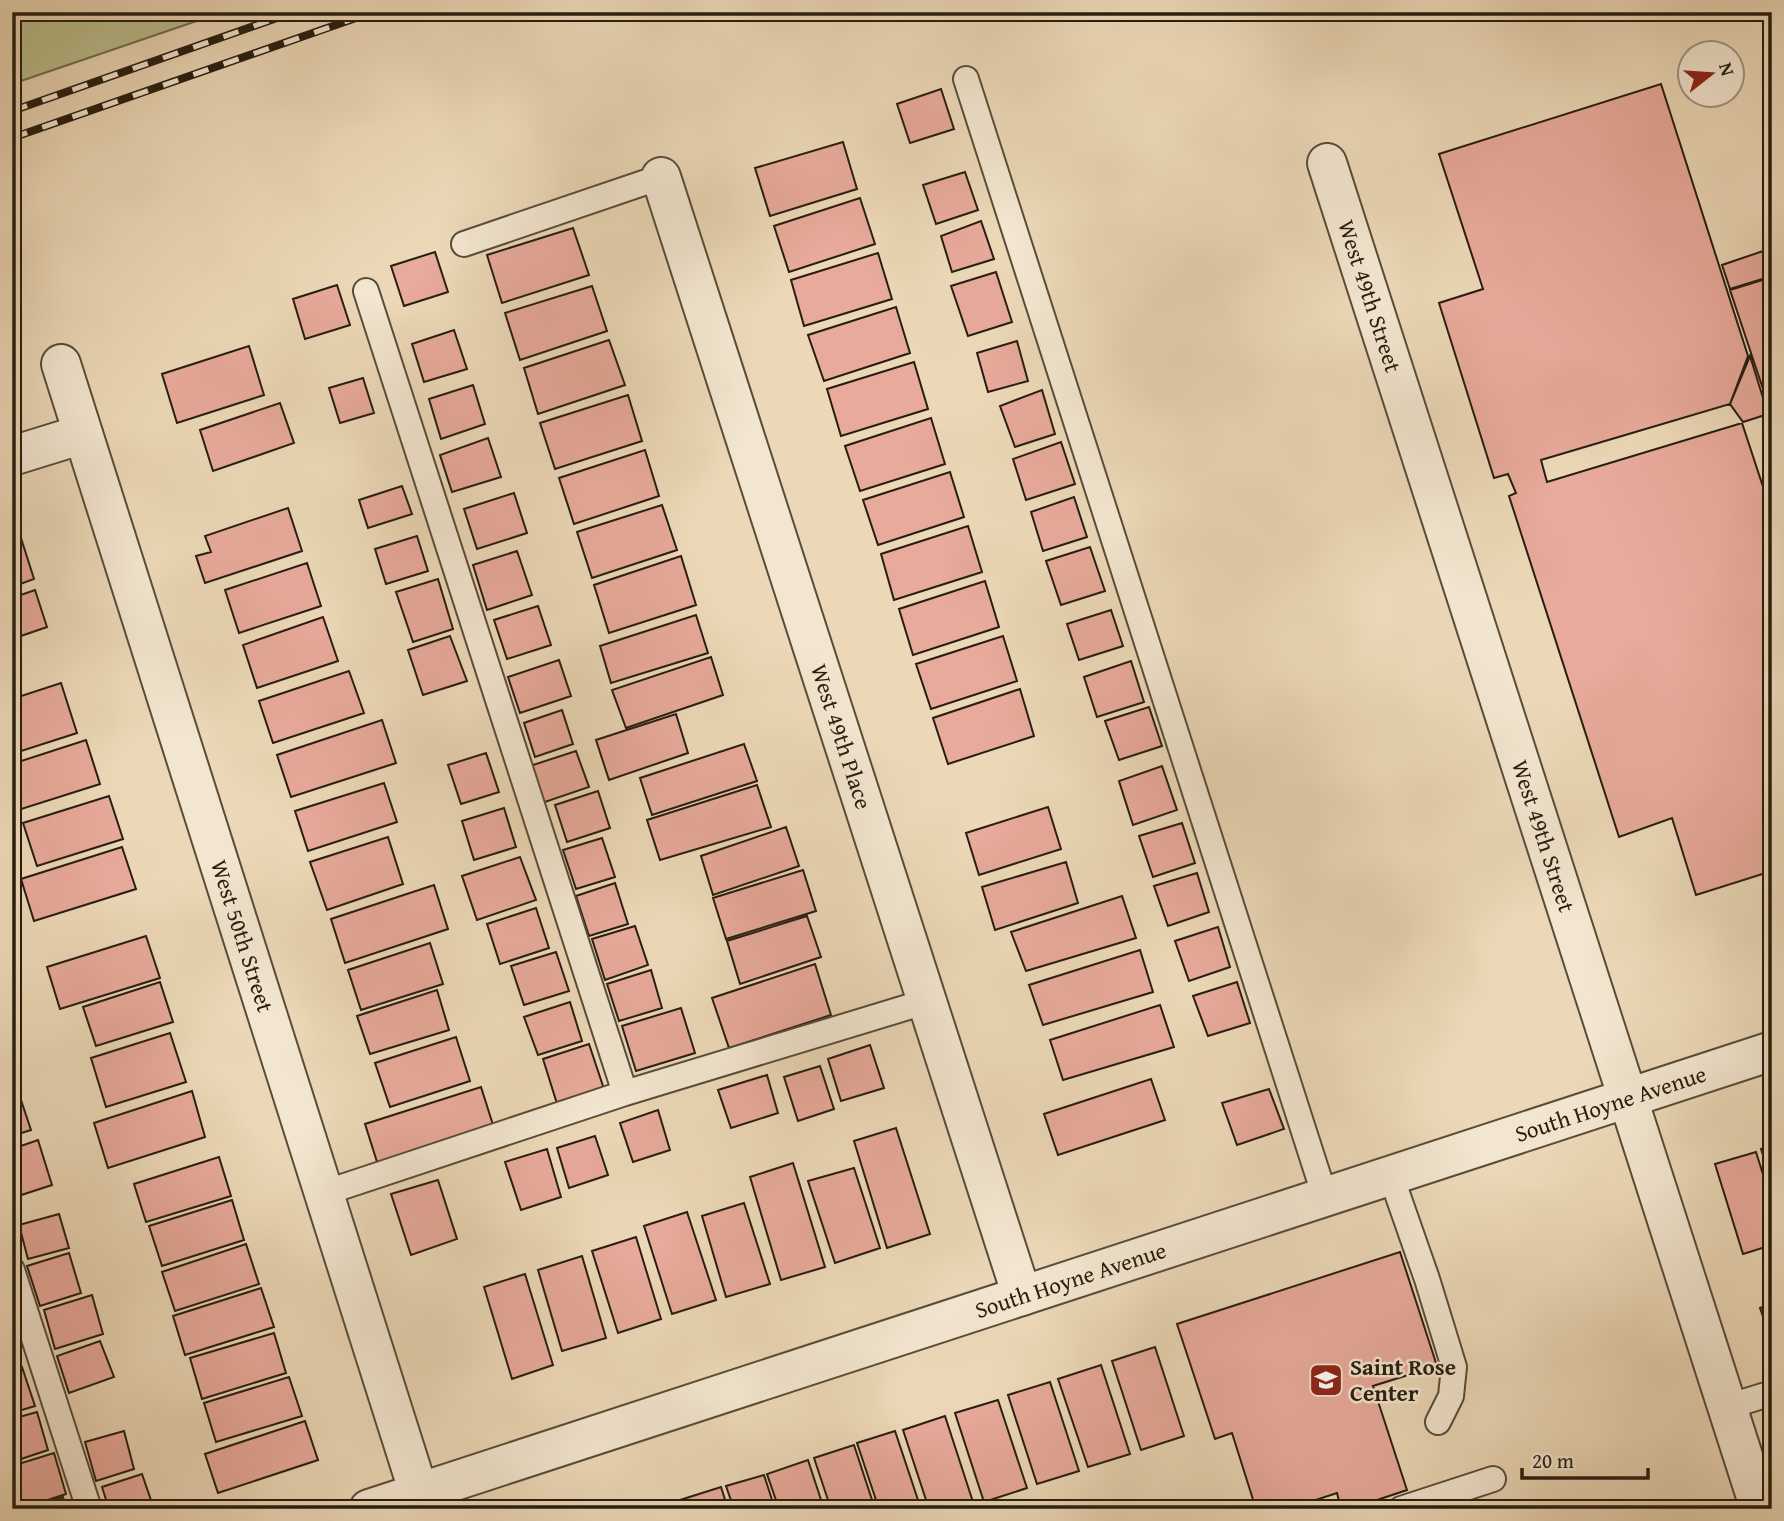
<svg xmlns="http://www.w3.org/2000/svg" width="1784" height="1521" font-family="'Gentium Book Plus',serif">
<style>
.green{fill:#babe8d;stroke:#706e4f;stroke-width:2}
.building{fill:#e8aa9b;stroke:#271d11;stroke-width:2}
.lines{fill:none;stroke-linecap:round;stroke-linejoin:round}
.lane-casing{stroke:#584c3a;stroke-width:28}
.street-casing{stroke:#584c3a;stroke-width:42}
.lane{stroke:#f3e6d0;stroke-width:24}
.street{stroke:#f3e6d0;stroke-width:38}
.rail-casing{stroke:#271d11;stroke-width:8}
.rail{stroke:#f3e6d0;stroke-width:5;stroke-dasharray:16;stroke-linecap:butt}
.labels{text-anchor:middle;stroke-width:5;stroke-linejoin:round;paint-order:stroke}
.street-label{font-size:23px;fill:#271d11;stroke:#f3e6d0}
.poi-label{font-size:23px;font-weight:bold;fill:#271d11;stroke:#f3e6d0;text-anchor:start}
</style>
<rect width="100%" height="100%" fill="#ecd8b7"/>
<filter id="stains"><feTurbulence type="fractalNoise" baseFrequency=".00286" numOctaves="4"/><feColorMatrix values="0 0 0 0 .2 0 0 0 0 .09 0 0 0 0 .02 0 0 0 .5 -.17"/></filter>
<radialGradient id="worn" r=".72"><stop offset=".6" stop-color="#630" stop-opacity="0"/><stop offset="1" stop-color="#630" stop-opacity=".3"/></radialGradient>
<!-- green -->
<path class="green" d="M12 12H223L12 84Z"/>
<!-- building -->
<path class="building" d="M1661 84 1748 356 1730 404 1541 460 1547 482 1742 423 1772 514V871L1696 895 1672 818 1619 837 1509 496 1516 493 1508 474 1494 478 1439 303 1483 289 1439 154Z
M941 89 954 129 910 143 897 104Z
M843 142 857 189 770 216 755 168Z
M965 172 978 210 936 224 923 185Z
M860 198 875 244 789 272 774 226Z
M981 221 994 259 952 272 941 236Z
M573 228 589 275 502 303 487 255Z
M1772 248V276L1730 289 1722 265Z
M435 252 448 292 404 306 391 266Z
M878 253 892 299 804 326 791 280Z
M996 272 1012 322 968 336 951 286Z
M1772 277V416L1730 290Z
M337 285 350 325 305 339 293 299Z
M592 286 607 331 520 360 505 313Z
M896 307 910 353 824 381 808 335Z
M454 330 467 369 424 382 412 344Z
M609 340 625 385 538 414 524 368Z
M1017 341 1028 381 988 392 977 353Z
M249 346 264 395 177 423 162 374Z
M1750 356 1768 414 1743 422 1730 404Z
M914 362 928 409 841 436 827 389Z
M363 378 374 413 340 423 329 388Z
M473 385 485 424 441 439 429 399Z
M1042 390 1055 434 1015 447 1000 406Z
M628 395 642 441 555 469 540 423Z
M280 403 294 443 213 471 200 430Z
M931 418 945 464 860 491 845 446Z
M488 438 501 477 452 492 440 455Z
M1061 442 1075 484 1026 500 1013 459Z
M645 450 659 496 574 524 559 478Z
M950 472 964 517 878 545 863 500Z
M402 486 412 514 368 528 359 500Z
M514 493 527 533 477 549 464 509Z
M1074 497 1087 537 1043 551 1031 512Z
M662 505 677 550 592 578 577 532Z
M288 508 302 551 205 583 196 556 211 552 205 536Z
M968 526 982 572 894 600 881 554Z
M417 536 428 571 386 584 375 549Z
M21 538 34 579 12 587V541Z
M1090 547 1105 591 1061 605 1046 561Z
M517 551 532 595 487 610 473 565Z
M681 556 696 605 609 633 594 585Z
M307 563 321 606 239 633 225 590Z
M438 579 453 629 413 642 396 592Z
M985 581 999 627 913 655 899 609Z
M35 590 47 627 12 639V598Z
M538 606 551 645 507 659 494 620Z
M1111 610 1123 646 1079 660 1067 624Z
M696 615 708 653 611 683 600 646Z
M323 617 338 661 257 688 243 645Z
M450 636 467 681 423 695 408 650Z
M1003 636 1017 681 931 709 916 664Z
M711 657 723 695 626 728 612 690Z
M559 660 571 696 520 713 508 677Z
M1131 661 1144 702 1097 717 1084 677Z
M349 671 364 713 273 743 259 701Z
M61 683 77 733 12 754V699Z
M1020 689 1034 736 948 764 933 718Z
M1149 707 1162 746 1119 760 1105 721Z
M562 710 573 744 535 757 524 723Z
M676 714 688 753 609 780 596 740Z
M382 720 396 763 291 797 277 755Z
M86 740 100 784 12 812V764Z
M744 744 757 781 652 815 640 778Z
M576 751 589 787 542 803 530 766Z
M486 753 499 792 461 804 448 765Z
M1162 766 1177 810 1133 825 1119 781Z
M384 783 397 822 308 851 295 811Z
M757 785 771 827 660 860 647 820Z
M598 791 610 828 567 842 555 805Z
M109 796 123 839 37 866 23 823Z
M1048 807 1061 849 979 875 966 833Z
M504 808 516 847 474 860 462 821Z
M1182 823 1195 863 1153 877 1139 836Z
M786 827 799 866 713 895 701 856Z
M388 837 403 884 327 910 310 862Z
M602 838 615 877 576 889 563 850Z
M122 847 136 889 34 921 21 879Z
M520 857 536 900 477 920 462 876Z
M1066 862 1078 903 995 930 982 887Z
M803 870 816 911 726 939 713 898Z
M1197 873 1209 912 1168 926 1154 886Z
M615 883 628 924 589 936 576 896Z
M434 885 448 929 345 963 331 919Z
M1122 896 1136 938 1026 971 1011 932Z
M536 908 549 948 500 964 487 924Z
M807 916 821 957 740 984 727 941Z
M635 926 648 965 605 980 592 939Z
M1218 927 1230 967 1189 981 1175 941Z
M146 936 160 978 60 1009 47 967Z
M430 943 443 984 361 1010 348 970Z
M1140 950 1153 992 1043 1025 1029 985Z
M556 952 569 991 524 1005 511 966Z
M12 962 20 985 12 988Z
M815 964 831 1015 729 1048 712 998Z
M651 970 662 1008 619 1021 607 984Z
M160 982 173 1022 96 1046 83 1007Z
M1237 982 1250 1023 1208 1036 1193 996Z
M437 990 449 1030 370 1054 357 1016Z
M570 1002 582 1041 538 1055 524 1017Z
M1160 1005 1174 1047 1063 1080 1050 1040Z
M681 1008 695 1053 636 1071 622 1026Z
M170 1033 186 1082 106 1107 91 1058Z
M456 1037 470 1081 390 1107 375 1063Z
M589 1044 605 1092 558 1107 543 1059Z
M870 1045 884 1088 841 1101 828 1059Z
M820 1066 834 1109 798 1121 784 1077Z
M767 1075 778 1113 731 1128 718 1090Z
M1151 1079 1165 1120 1058 1155 1044 1114Z
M481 1087 494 1128 378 1165 365 1124Z
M1269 1089 1284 1129 1237 1145 1222 1103Z
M18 1091 31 1130 12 1136V1093Z
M192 1091 205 1137 108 1168 94 1123Z
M658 1110 670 1150 633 1162 620 1123Z
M896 1128 930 1234 887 1248 854 1141Z
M595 1136 608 1175 569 1188 557 1148Z
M38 1140 52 1185 12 1198V1149Z
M1772 1146V1183L1761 1149Z
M547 1149 561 1197 521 1210 505 1162Z
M1756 1152 1772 1203V1245L1743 1254 1715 1164Z
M219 1157 231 1196 146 1222 134 1184Z
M793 1163 825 1267 781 1280 750 1177Z
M854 1168 880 1248 835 1263 808 1181Z
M438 1180 457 1239 411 1255 391 1194Z
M232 1200 244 1240 162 1266 149 1226Z
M744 1203 770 1284 726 1297 702 1216Z
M687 1212 716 1300 672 1314 644 1226Z
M59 1214 69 1248 28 1259 19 1225Z
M636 1237 661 1319 618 1333 592 1251Z
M246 1244 259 1284 175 1311 162 1272Z
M1400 1252 1437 1366 1373 1386 1407 1490 1350 1509H1341L1337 1493 1288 1509H1256L1232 1433 1215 1439 1177 1324Z
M69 1253 81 1293 40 1306 27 1266Z
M582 1256 606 1338 562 1351 538 1270Z
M525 1274 553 1365 512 1379 484 1287Z
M261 1288 274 1327 185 1355 173 1316Z
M92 1295 103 1334 55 1349 44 1310Z
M1772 1304V1343L1760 1308Z
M274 1333 286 1373 202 1399 190 1358Z
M100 1341 114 1377 69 1393 57 1356Z
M1155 1347 1184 1436 1141 1450 1112 1361Z
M12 1348 18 1365 12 1367Z
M1101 1365 1130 1454 1088 1467 1058 1379Z
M22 1367 35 1406 12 1413V1371Z
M289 1377 302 1416 216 1442 204 1403Z
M1050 1382 1079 1471 1037 1484 1008 1395Z
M998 1400 1027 1488 984 1502 955 1413Z
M37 1412 48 1450 12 1462V1419Z
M945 1416 974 1505 961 1509H929L903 1430Z
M305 1421 318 1460 218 1493 205 1454Z
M124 1431 134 1469 96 1481 85 1442Z
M895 1431 921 1509H879L857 1443Z
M854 1445 875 1509H831L814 1458Z
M54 1453 66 1494 20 1509H12V1466Z
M808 1460 824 1509H779L767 1474Z
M142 1474 154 1509H109L102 1487Z
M764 1475 775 1509H734L726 1486Z
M721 1487 728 1509H682L680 1500Z
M63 1497 66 1509H27Z
M677 1503 679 1509H660Z"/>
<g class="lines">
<!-- lane casing -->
<g class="lane-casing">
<path id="lane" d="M966 79 1325 1197
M464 244 661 177
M366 291 625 1093
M1391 1176 1427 1279 1454 1367 1451 1396 1438 1422
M324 1193 625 1093 928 1001
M12 1270 89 1509
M1727 1407 1772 1393
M1401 1509 1493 1479"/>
</g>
<!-- street casing -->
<g class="street-casing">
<g id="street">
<path id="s1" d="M1327 163 1760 1509"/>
<path id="s2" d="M661 177 1022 1296"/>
<path id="s3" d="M61 364 424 1509"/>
<path d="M12 456 83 434"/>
<path id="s4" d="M369 1509 1772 1051"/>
</g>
</g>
<!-- lane -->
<use href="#lane" class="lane"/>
<!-- street -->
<use href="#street" class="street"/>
<!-- rail casing -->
<g class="rail-casing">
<path id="rail" d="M12 111 294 12
M12 138 373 12"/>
</g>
<!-- rail -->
<use href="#rail" class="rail"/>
</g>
<!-- icons -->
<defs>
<g id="school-square" transform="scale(1.75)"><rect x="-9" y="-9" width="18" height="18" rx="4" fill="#8f2418" stroke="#f3e6d0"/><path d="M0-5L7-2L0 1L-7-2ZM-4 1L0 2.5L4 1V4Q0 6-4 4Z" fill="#fff"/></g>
</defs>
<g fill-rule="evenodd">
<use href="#school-square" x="1326" y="1380"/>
</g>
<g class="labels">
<!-- street labels -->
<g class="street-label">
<text dy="8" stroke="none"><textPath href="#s1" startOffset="140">West 49th Street</textPath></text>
<text dy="8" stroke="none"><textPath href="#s2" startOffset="588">West 49th Place</textPath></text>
<text dy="8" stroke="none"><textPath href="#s1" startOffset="707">West 49th Street</textPath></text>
<text dy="8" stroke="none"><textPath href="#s3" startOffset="600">West 50th Street</textPath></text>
<text dy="8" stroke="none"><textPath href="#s4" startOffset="1306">South Hoyne Avenue</textPath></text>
<text dy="8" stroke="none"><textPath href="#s4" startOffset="738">South Hoyne Avenue</textPath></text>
</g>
<!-- poi labels -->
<g class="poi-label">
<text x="1350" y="1375">Saint Rose<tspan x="1350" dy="26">Center</tspan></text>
</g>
</g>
<!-- margin -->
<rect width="1784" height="1521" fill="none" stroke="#ecd8b7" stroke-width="42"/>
<rect x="14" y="14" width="1756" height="1493" fill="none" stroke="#271d11" stroke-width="3.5"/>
<rect x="21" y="21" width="1742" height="1479" fill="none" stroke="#271d11" stroke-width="2"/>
<!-- north arrow -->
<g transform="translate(1711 74) rotate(73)"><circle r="33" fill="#f3e6d0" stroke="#a19684" stroke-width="2"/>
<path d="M0-5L12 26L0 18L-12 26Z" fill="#8f2418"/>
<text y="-10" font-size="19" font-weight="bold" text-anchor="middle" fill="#271d11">N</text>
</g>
<!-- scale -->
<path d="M1522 1468v10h126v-10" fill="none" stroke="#271d11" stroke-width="3.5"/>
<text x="1532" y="1468" font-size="21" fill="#271d11" stroke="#f3e6d0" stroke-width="5" paint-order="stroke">20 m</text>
<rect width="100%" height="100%" filter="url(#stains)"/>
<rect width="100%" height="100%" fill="url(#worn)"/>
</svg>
